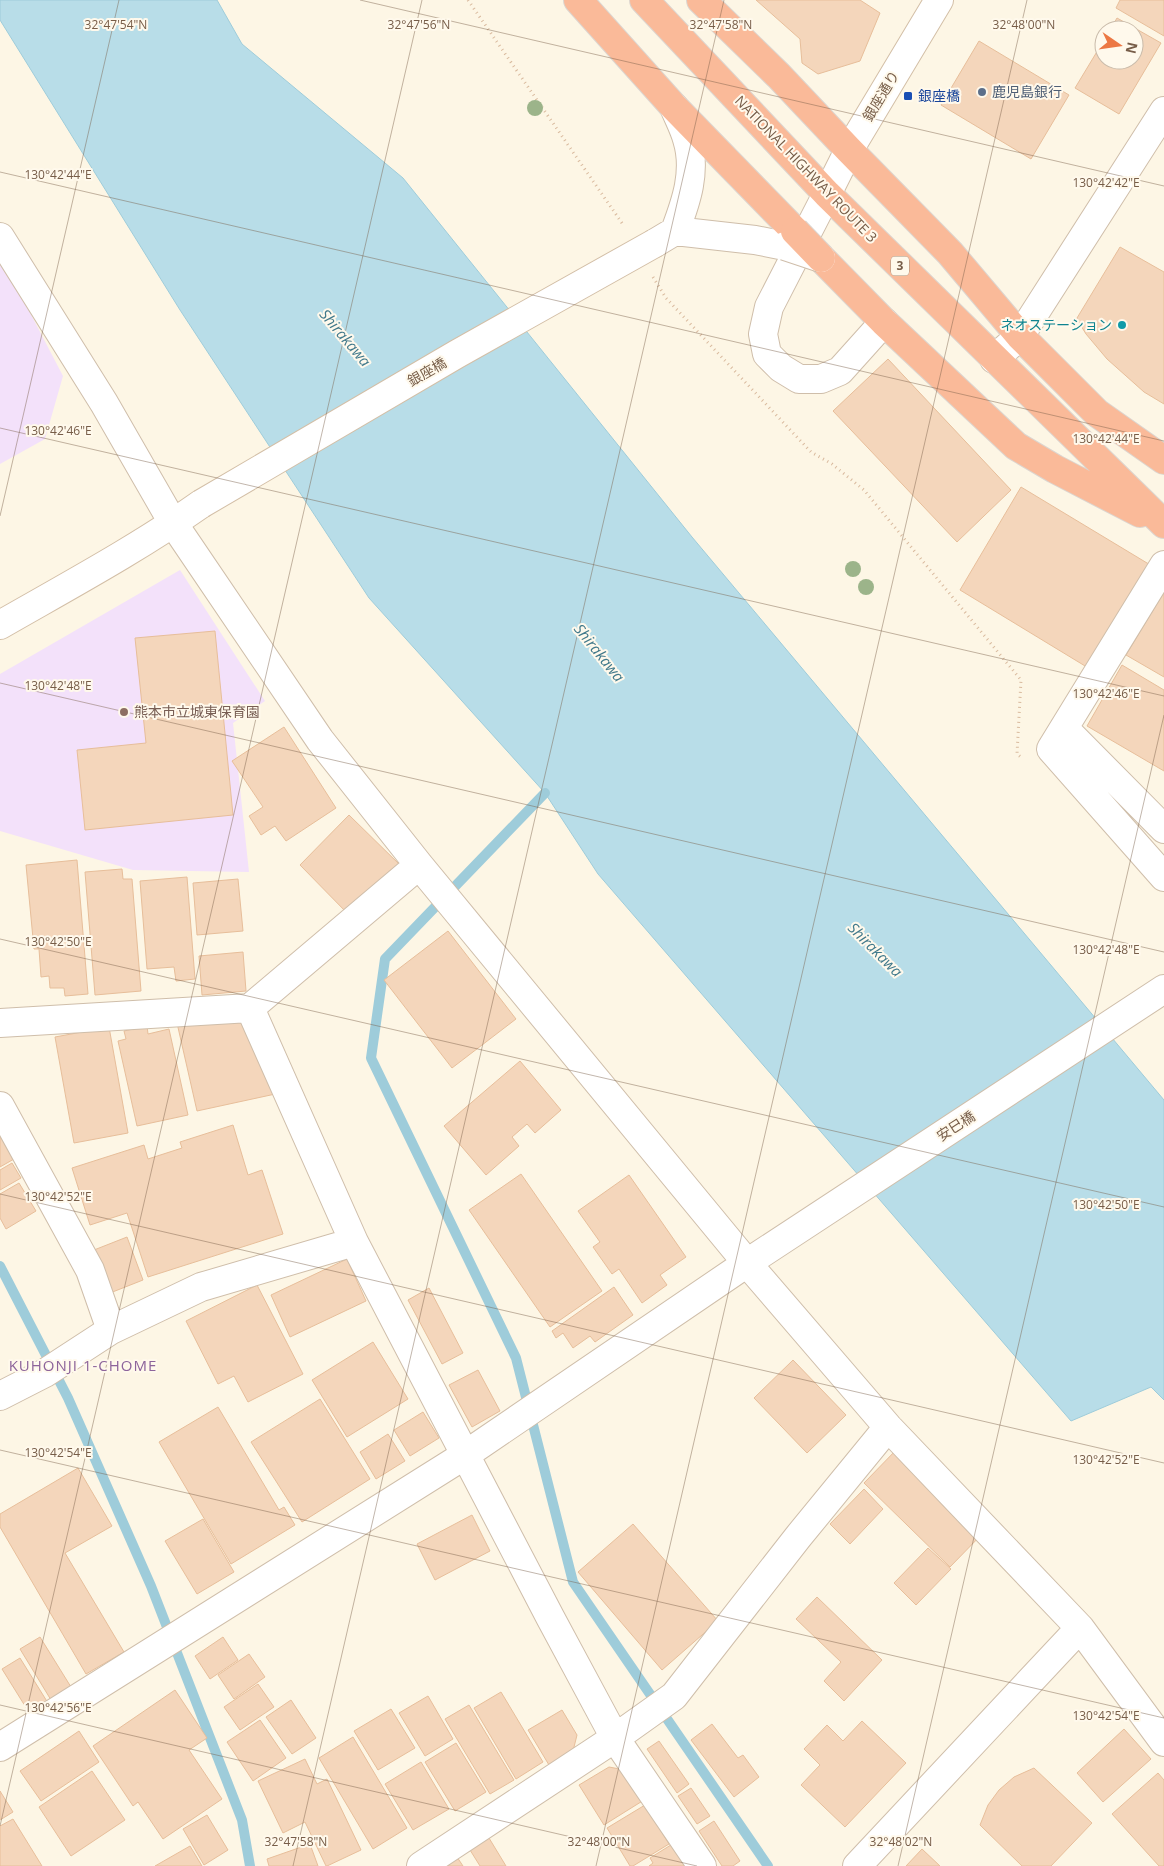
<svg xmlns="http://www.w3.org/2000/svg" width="1164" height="1866" font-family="'Open Sans','Noto Sans JP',sans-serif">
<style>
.education{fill:#f3e1fa}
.water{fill:#b8dde8;stroke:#9eccda}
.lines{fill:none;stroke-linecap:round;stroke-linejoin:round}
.stream{stroke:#9eccda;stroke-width:10}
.building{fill:#f4d6bb;stroke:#e7be9a}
.street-casing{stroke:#cfbeaa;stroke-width:30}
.secondary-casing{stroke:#d3bfa7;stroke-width:30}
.highway-casing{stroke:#dcd5cf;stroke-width:30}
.path{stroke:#d9ba9e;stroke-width:3;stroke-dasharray:1 4;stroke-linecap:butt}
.street{stroke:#fff;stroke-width:28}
.secondary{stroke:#fff;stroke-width:28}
.highway{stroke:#faba99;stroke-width:28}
.street-bridge-casing{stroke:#cfbeaa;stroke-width:30;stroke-linecap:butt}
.secondary-bridge-casing{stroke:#d3bfa7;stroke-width:30;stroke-linecap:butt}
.highway-bridge-casing{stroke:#dcd5cf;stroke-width:30;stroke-linecap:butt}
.street-bridge{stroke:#fff;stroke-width:28}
.secondary-bridge{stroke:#fff;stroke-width:28}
.highway-bridge{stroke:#faba99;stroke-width:28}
.tree{fill:#9cb48a}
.ticks{fill:none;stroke:#775d48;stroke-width:1;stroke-opacity:0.45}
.service-dot{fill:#5c6f8a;stroke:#fff9ec;stroke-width:2}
.transit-dot{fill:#1a4fb4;stroke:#fff9ec;stroke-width:2}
.culture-dot{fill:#0f9aa8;stroke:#fff9ec;stroke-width:2}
.education-dot{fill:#8d6e63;stroke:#fff9ec;stroke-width:2}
.labels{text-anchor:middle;stroke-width:4;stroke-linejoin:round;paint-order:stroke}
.shield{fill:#fff9ec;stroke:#a08c79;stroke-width:1}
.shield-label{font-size:12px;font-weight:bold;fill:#775d48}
.service-label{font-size:14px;fill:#4e5e75;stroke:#fff9ec;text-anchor:start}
.street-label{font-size:14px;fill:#775d48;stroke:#fff9ec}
.transit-label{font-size:14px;fill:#164399;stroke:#fff9ec;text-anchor:start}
.culture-label{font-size:14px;fill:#0d838f;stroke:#fff9ec;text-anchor:end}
.education-label{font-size:14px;fill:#785e54;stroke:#fff9ec;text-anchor:start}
.water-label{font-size:15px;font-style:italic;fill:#41798b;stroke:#fff9ec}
.neighbourhood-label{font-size:15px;letter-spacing:1px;fill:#8d649b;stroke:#fff9ec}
.ticks-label{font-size:12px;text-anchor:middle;fill:#775d48;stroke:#fff9ec;stroke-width:4;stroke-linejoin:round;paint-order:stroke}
</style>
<rect width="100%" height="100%" fill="#fdf6e5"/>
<!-- education -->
<path class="education" d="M0 255 63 376 45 439 0 464Z
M180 570 265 701 233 723 249 872 133 870 0 831V674Z"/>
<!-- water -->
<path class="water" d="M0 0H217L242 44 403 178 692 537 1164 1100V1400L1151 1387 1071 1421 598 874 545 793 369 598 180 310 0 20Z"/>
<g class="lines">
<!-- stream -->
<path class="stream" d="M545 793 385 959 371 1058 516 1358 573 1582 768 1866
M0 1266 68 1398 151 1586 242 1820 250 1866"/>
</g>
<!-- building -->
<path class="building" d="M756 0H860L880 13 860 61 818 74 802 63 800 39Z
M1120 0H1164V36L1116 8Z
M1117 18 1161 43 1119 114 1075 88 1104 40V60H1134V30H1110Z
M979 41 1069 95 1031 159 941 105Z
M1120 247 1164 272V404L1144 392 1107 359 1086 334 1078 321 1077 318Z
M888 359 1011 490 957 542 833 411Z
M1021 487 1152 566 1090 669 960 590Z
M1164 592V677L1126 655Z
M215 631 233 815 85 830 77 750 146 743 135 638Z
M1122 665 1164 690V771L1087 726Z
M284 727 336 808 286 841 275 826 261 835 249 816 263 807 232 761Z
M349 815 400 865 349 915 300 865Z
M77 860 88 994 65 996 64 988H50L49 976 41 977 39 949H34L26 865Z
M122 869 123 879H132L141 991 95 995 85 872Z
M187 877 195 979 176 981 174 967 147 969 140 881Z
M238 879 243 931 197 935 193 883Z
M448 931 516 1019 452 1068 384 980Z
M243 952 246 991 202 995 199 956Z
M250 1020 280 1093 197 1111 177 1023Z
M147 1026 148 1034 169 1029 188 1115 137 1126 118 1041 126 1039 124 1031Z
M109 1027 128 1133 74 1143 55 1037Z
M520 1061 561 1110 535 1133 527 1124 512 1137 519 1146 486 1175 444 1126Z
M233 1125 248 1175 262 1170 283 1234 148 1277 127 1213 90 1225 72 1168 144 1145 148 1159 182 1148 180 1142Z
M0 1135 14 1159 0 1167Z
M12 1163 21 1178 0 1190V1170Z
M521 1174 602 1291 550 1327 469 1210Z
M629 1175 686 1257 660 1275 667 1285 642 1303 619 1269 612 1274 593 1247 600 1242 578 1211Z
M19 1183 36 1211 6 1229 0 1218V1194Z
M127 1237 143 1280 110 1293 94 1250Z
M347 1259 366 1301 290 1337 271 1295Z
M257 1285 303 1374 248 1402 234 1376 218 1384 186 1321Z
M614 1287 633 1315 595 1342 590 1336 573 1348 563 1333 556 1338 552 1331Z
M429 1288 463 1353 442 1364 408 1300Z
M373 1342 408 1399 347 1437 312 1380Z
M793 1360 846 1415 807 1453 754 1398Z
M478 1370 500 1411 472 1427 449 1385Z
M320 1399 370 1479 302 1522 251 1442Z
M218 1407 279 1510 284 1507 295 1525 231 1564 159 1442Z
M423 1412 439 1438 410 1456 394 1430Z
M388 1434 405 1461 376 1479 360 1452Z
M899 1447 985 1531 950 1567 864 1483Z
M78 1468 112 1526 65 1553 124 1652 86 1674 0 1527V1514Z
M864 1489 883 1509 850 1544 830 1524Z
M472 1515 490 1551 435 1580 417 1544Z
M203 1519 234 1572 197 1594 165 1541Z
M633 1524 718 1621 662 1670 578 1572Z
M928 1548 951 1569 916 1605 894 1583Z
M817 1597 882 1660 844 1701 824 1681 841 1662 796 1619Z
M40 1637 71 1687 51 1700 20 1649Z
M223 1637 238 1660 210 1679 195 1656Z
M249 1654 265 1677 234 1699 218 1675Z
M20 1658 48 1703 30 1714 2 1669Z
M258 1684 274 1707 240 1730 224 1707Z
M175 1690 207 1738 189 1750 222 1799 163 1839 138 1802 133 1806 93 1746Z
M501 1692 543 1762 516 1779 474 1708Z
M428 1696 453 1739 425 1756 399 1713Z
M291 1700 316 1738 292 1754 266 1717Z
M469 1705 514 1780 490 1794 445 1719Z
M391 1709 415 1748 378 1770 354 1731Z
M562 1710 577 1735 573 1751 549 1765 528 1730Z
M260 1720 286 1758 253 1781 227 1742Z
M862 1721 906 1763 845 1827 801 1785 820 1765 804 1749 827 1725 843 1741Z
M712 1724 738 1758 743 1755 759 1777 734 1797 691 1740Z
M1124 1729 1151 1759 1103 1802 1077 1773Z
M79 1731 99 1762 41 1801 20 1771Z
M353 1737 407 1828 373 1849 319 1758Z
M659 1741 689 1784 677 1793 647 1749Z
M456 1743 486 1792 455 1811 425 1762Z
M305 1759 317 1784 327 1779 361 1850 327 1866H326L305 1822 283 1833 258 1781Z
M421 1762 449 1809 413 1830 385 1784Z
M609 1767 625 1770 644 1800 604 1825 579 1785Z
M1034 1768 1092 1823 1051 1866H1022L980 1825 988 1805 999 1790 1014 1777Z
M92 1771 125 1820 71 1856 39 1807Z
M1158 1773 1164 1780V1866H1159L1112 1814Z
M691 1788 710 1816 697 1824 678 1796Z
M0 1791 13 1812 0 1820Z
M645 1805 669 1844 633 1866H630L607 1828Z
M207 1815 228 1850 204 1865 183 1829Z
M13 1819 42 1866H0V1826Z
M714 1821 740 1861 733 1866H722L699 1831Z
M489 1838 506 1866H480L470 1850Z
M674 1843 688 1866H649L653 1863 650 1858Z
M310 1844 318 1866H269L267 1859Z
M190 1846 202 1866H155Z
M922 1849 940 1866H906Z
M457 1857 463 1866H443Z"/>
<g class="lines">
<!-- street casing -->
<g class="street-casing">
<path id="street" d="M674 107C678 117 684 128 687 139 697 171 686 202 675 231
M827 194 769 307 763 334 767 354 781 368 799 379H821L840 371 884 322
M0 237 104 403 173 523 320 740 419 865 747 1263 888 1427 1080 1628 1164 1742
M655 243 675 231 755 240 785 246
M994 359 1020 336 1164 111
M1164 565 1051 749 1164 877
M1064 728 1164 829
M250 1008 354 1242 550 1617 615 1738 702 1866
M0 1023 250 1008 419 865
M0 1106 90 1270 111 1330
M0 1396 45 1373 111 1330 201 1287 354 1242
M0 1747 465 1455 747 1263 1164 989
M421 1866 615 1738 674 1696 798 1537 888 1427
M857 1866 1080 1628"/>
</g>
<!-- secondary casing -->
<g class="secondary-casing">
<path id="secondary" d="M827 194 849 150 939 0
M0 625C68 586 137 549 201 504"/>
</g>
<!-- highway casing -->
<g class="highway-casing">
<path id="highway" d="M578 0 674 107 795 231
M644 0 827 194 1164 524
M701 0 779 76 849 150 950 253 1020 336 1097 413 1164 460
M821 258 884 322 1016 446 1055 469 1140 513"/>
</g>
<!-- path -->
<path class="path" d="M468 0 624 226
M653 277 666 298 811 452 832 464 864 490 1021 680 1017 754 1022 758"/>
<!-- street -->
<use href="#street" class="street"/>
<!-- secondary -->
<use href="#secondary" class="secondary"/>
<!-- highway -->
<use href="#highway" class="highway"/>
<!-- street-bridge casing -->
<g class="street-bridge-casing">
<path id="street-bridge" d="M785 246 821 258"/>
</g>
<!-- secondary-bridge casing -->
<g class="secondary-bridge-casing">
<path id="secondary-bridge" d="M201 504 457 354 655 243"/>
</g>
<!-- highway-bridge casing -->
<g class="highway-bridge-casing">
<path id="highway-bridge" d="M795 231 821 258"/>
</g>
<!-- street-bridge -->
<use href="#street-bridge" class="street-bridge"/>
<!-- secondary-bridge -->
<use href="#secondary-bridge" class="secondary-bridge"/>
<!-- highway-bridge -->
<use href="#highway-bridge" class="highway-bridge"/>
</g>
<!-- trees -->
<g class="tree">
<circle cx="535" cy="108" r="8"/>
<circle cx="853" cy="569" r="8"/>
<circle cx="866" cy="587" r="8"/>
</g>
<!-- ticks -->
<path class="ticks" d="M360 0 1164 186M0 172 1164 441M0 428 1164 696M0 516 119 0M0 683 1164 952M0 939 1164 1207M0 1194 1164 1463M0 1450 1164 1718M0 1705 697 1866M0 1826 422 0M293 1866 724 0M596 1866 1027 0M898 1866 1164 715"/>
<!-- markers -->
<circle class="service-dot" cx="982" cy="92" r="5"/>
<rect class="transit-dot" x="903" y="91" width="10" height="10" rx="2.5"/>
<circle class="culture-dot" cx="1122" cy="325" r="5"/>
<circle class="education-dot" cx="124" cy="712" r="5"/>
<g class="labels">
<!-- shield labels -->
<rect class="shield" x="891" y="256.5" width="18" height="19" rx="4"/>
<g class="shield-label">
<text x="900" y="270">3</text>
</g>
<!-- service labels -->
<g class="service-label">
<text x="992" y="97">鹿児島銀行</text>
</g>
<!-- street labels -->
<g class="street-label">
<text transform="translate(881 96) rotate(-59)" y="5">銀座通り</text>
<text transform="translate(806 169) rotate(46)" y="5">NATIONAL HIGHWAY ROUTE 3</text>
<text transform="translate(427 372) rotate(-30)" y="5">銀座橋</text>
<text transform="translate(956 1126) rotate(-33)" y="5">安巳橋</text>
</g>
<!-- transit labels -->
<g class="transit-label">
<text x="918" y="101">銀座橋</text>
</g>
<!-- culture labels -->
<g class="culture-label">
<text x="1112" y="330">ネオステーション</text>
</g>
<!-- education labels -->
<g class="education-label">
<text x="134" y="717">熊本市立城東保育園</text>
</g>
<!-- water labels -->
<g class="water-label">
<text transform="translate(345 338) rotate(50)" y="5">Shirakawa</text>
<text transform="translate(599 653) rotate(51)" y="5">Shirakawa</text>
<text transform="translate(875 950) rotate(45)" y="5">Shirakawa</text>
</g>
<!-- neighbourhood labels -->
<g class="neighbourhood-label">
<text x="83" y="1371">KUHONJI 1-CHOME</text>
</g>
</g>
<g class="ticks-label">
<text x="116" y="29">32°47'54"N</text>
<text x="419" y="29">32°47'56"N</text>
<text x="721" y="29">32°47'58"N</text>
<text x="1024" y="29">32°48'00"N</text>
<text x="58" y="179">130°42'44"E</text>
<text x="1106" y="187">130°42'42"E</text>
<text x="58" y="435">130°42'46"E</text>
<text x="1106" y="443">130°42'44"E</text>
<text x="58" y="690">130°42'48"E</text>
<text x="1106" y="698">130°42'46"E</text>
<text x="58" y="946">130°42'50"E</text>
<text x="1106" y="954">130°42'48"E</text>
<text x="58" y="1201">130°42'52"E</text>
<text x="1106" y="1209">130°42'50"E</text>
<text x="58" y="1457">130°42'54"E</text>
<text x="1106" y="1464">130°42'52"E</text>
<text x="58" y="1712">130°42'56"E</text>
<text x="1106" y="1720">130°42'54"E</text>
<text x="296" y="1846">32°47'58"N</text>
<text x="599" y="1846">32°48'00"N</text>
<text x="901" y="1846">32°48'02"N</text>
</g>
<!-- north arrow -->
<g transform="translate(1119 45) rotate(103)"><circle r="24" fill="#fff9ec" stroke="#c9bbaa"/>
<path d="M0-4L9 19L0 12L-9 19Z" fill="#ec7844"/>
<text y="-8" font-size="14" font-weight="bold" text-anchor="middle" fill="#775d48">N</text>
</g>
</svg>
